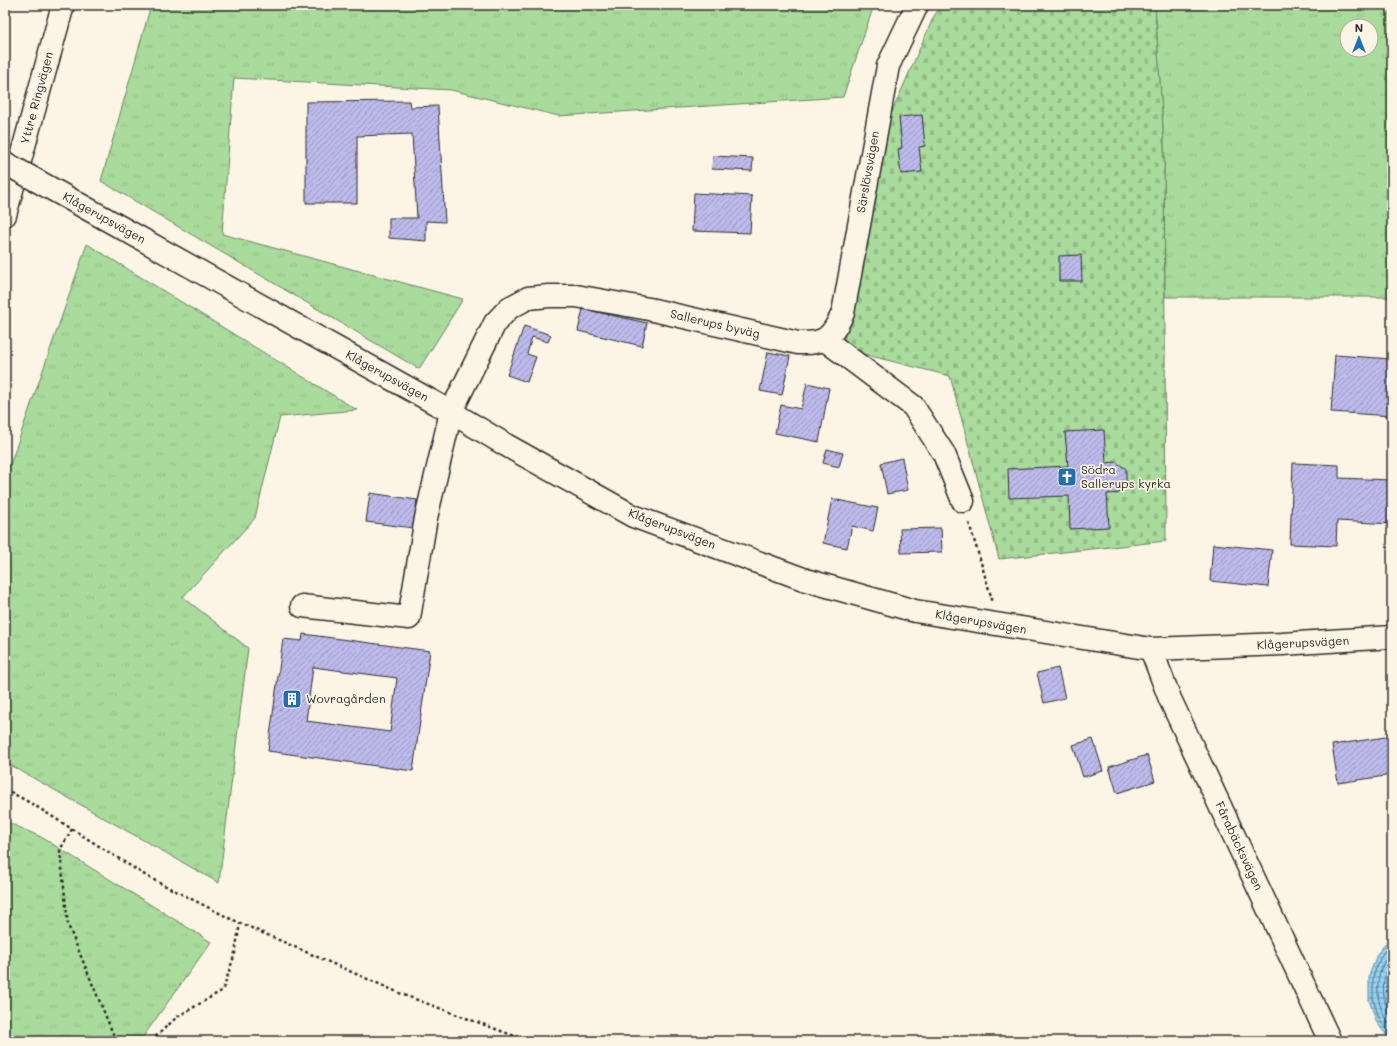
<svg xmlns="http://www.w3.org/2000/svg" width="1397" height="1046" font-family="Mali,sans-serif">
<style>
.grass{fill:url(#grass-tufts);stroke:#6a8364;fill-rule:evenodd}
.cemetery{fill:url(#cemetery-stones);stroke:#6a8364}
.water{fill:url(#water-rules);stroke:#6990a4}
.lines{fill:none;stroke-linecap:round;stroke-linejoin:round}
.shore{stroke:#556e7b;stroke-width:1}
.building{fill:url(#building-hatch);stroke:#2b2b2b;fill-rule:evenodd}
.minor-casing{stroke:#2b2b2b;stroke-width:25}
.highway-casing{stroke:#2b2b2b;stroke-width:25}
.path{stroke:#2b2b2b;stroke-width:2.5;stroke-dasharray:3 3;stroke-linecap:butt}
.minor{stroke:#fcf5e5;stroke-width:22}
.highway{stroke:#fcf5e5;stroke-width:22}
.minor-bridge-casing{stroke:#2b2b2b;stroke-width:25;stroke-linecap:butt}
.minor-bridge{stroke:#fcf5e5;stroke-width:22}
.labels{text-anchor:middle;stroke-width:3.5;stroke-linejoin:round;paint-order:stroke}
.street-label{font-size:12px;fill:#2b2b2b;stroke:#fcf5e5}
.poi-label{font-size:12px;fill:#2b2b2b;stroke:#fcf5e5;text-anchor:start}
</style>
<defs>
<pattern id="grass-tufts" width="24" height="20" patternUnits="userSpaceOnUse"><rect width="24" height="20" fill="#a9db9c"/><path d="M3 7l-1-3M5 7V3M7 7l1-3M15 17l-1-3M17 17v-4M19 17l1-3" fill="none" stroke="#92bc87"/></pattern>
<pattern id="cemetery-stones" width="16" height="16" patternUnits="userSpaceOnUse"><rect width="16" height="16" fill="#a9db9c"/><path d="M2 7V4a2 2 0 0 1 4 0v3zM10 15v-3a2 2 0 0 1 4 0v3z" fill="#92bc87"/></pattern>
<pattern id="water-rules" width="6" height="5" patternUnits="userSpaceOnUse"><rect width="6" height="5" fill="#93d3f4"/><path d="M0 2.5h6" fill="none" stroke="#7fb5d1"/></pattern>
<pattern id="building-hatch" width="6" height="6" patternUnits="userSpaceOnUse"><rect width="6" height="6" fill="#bdbaec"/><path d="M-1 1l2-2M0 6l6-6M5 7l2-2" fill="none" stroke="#9a97bf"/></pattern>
</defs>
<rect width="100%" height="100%" fill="#fcf5e5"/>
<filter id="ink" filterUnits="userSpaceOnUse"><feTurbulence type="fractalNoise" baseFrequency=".025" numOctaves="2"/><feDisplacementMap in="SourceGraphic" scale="8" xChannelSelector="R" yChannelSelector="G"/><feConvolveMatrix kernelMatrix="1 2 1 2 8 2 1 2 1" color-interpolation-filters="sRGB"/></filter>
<g filter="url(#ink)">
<!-- grass -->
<path class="grass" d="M151 5H874L843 97 559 116 451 90 234 78 222 234 463 299 419 369 101 181Z
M1155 5H1392V297H1165L1164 145ZM1347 26H1371V50H1347Z
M87 244 357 410 280 417 255 518 183 597 248 648 219 883 5 762V479Z
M5 821 41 837 211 942 140 1041H5Z"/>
<!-- cemetery -->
<path class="cemetery" d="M941 5H1155L1164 145 1166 541 999 559 950 376 843 349 864 176 933 18Z"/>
<!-- water -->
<path class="water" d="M1392 936V1041H1391L1377 1023 1369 1000V976L1377 954Z"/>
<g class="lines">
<!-- shore -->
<path class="shore" d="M1392 942 1381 956 1373 977V999L1380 1021 1392 1035
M1392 950C1373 973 1373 1005 1392 1028
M1392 959C1381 975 1380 1002 1392 1018"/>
</g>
<!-- building -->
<path class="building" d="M409 101 410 107 438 106 445 222 426 221V241L389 238V218H417L412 134 357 136V203H306V102Z
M922 115 925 146 919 147 922 172 901 174 898 149 902 148 899 117Z
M713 156 753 158 752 171 712 169Z
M694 193 752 196 750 233 692 231Z
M1081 255 1082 281H1059V256Z
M583 309 647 323 642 346 578 331Z
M524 326 551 335 548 342 532 337 527 354 536 357 527 382 507 375Z
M768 352 790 356 782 395 760 391Z
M1335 355 1392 359V416L1331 412Z
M807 383 829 388 819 442 775 433 781 405 801 409Z
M1104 430 1106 463 1116 462 1126 469V485L1119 493 1107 494 1109 527 1070 529 1069 496 1009 498 1008 469 1068 466 1065 432Z
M827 449 843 453 839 467 823 463Z
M902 458 908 490 887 494 881 463Z
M1293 463 1339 465V478L1392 480V524L1337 521 1336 546 1290 544Z
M370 493 417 500 413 528 366 522Z
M832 499 878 508 873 531 852 526 847 548 823 543Z
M941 528 942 552 901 553 900 529Z
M1213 544 1272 550 1268 587 1210 581Z
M303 634 430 651 413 771 268 751 283 639 302 641ZM313 667 397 678 390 732 306 721Z
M1058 668 1065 698 1044 703 1037 673Z
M1392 736V775L1338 783 1332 745Z
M1093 739 1103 771 1083 777 1073 745Z
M1147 755 1155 781 1117 793 1109 767Z"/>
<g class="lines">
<!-- minor casing -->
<g class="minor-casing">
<path id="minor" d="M104 218 451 412 506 445 633 516 806 580 915 611 1151 649 1282 644 1392 637
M825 340 913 406 944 454 963 501
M302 606 409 618 426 518 451 412 495 323 509 308 528 298 549 296H576L649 309 798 343C826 344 831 338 843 313L888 66 917 5
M1151 649 1170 699 1330 1041"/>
</g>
<!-- highway casing -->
<g class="highway-casing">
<path id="highway" d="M5 215 63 5"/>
</g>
<!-- path -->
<path class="path" d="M969 523 991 596V601
M5 789 34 805 148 877 231 919 404 995 528 1041
M72 829 60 850 68 925 116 1041
M151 1041 177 1017 223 990 235 953 240 923"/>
<!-- minor -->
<use href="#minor" class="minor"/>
<!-- highway -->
<use href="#highway" class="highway"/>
<!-- minor-bridge casing -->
<g class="minor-bridge-casing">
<path id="minor-bridge" d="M5 163 104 218"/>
</g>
<!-- minor-bridge -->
<use href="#minor-bridge" class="minor-bridge"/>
</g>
</g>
<!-- icons -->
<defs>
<g id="church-square" transform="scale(1)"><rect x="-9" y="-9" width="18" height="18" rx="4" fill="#1f6fb2" stroke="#fcf5e5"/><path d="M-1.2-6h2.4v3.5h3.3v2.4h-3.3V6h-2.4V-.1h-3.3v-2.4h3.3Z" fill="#fff"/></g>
<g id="building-square" transform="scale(1)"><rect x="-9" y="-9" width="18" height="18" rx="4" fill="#1f6fb2" stroke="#fcf5e5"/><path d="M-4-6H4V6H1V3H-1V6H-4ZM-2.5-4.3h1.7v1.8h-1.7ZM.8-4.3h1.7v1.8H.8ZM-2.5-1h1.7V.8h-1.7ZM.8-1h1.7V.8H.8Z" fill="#fff"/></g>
</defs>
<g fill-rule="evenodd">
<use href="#church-square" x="1067" y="477"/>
<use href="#building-square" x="292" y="699"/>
</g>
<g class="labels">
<!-- street labels -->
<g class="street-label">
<text transform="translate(37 98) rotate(-75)" y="4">Yttre Ringvägen</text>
<text transform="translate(868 172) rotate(-80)" y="4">Särslövsvägen</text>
<text transform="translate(104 218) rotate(29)" y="4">Klågerupsvägen</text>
<text transform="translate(715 324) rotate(13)" y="4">Sallerups byväg</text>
<text transform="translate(387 376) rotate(29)" y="4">Klågerupsvägen</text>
<text transform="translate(672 529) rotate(21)" y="4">Klågerupsvägen</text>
<text transform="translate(981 622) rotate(10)" y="4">Klågerupsvägen</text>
<text transform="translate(1303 643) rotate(-3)" y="4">Klågerupsvägen</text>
<text transform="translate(1239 846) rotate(65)" y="4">Fårabäcksvägen</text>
</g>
<!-- poi labels -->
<g class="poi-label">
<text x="1081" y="474">Södra<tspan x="1081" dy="14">Sallerups kyrka</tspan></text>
<text x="306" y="703">Wovragården</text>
</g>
</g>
<!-- margin -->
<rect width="1397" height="1046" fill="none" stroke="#fcf5e5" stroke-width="20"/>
<rect x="10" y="10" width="1377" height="1026" fill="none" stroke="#2b2b2b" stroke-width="1.5" filter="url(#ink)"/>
<!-- north arrow -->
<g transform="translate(1359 38)"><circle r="19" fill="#fcf5e5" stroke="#a8a49b"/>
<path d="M0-3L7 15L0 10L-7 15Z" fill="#1f6fb2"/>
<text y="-6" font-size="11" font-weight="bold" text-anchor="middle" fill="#2b2b2b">N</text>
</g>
</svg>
